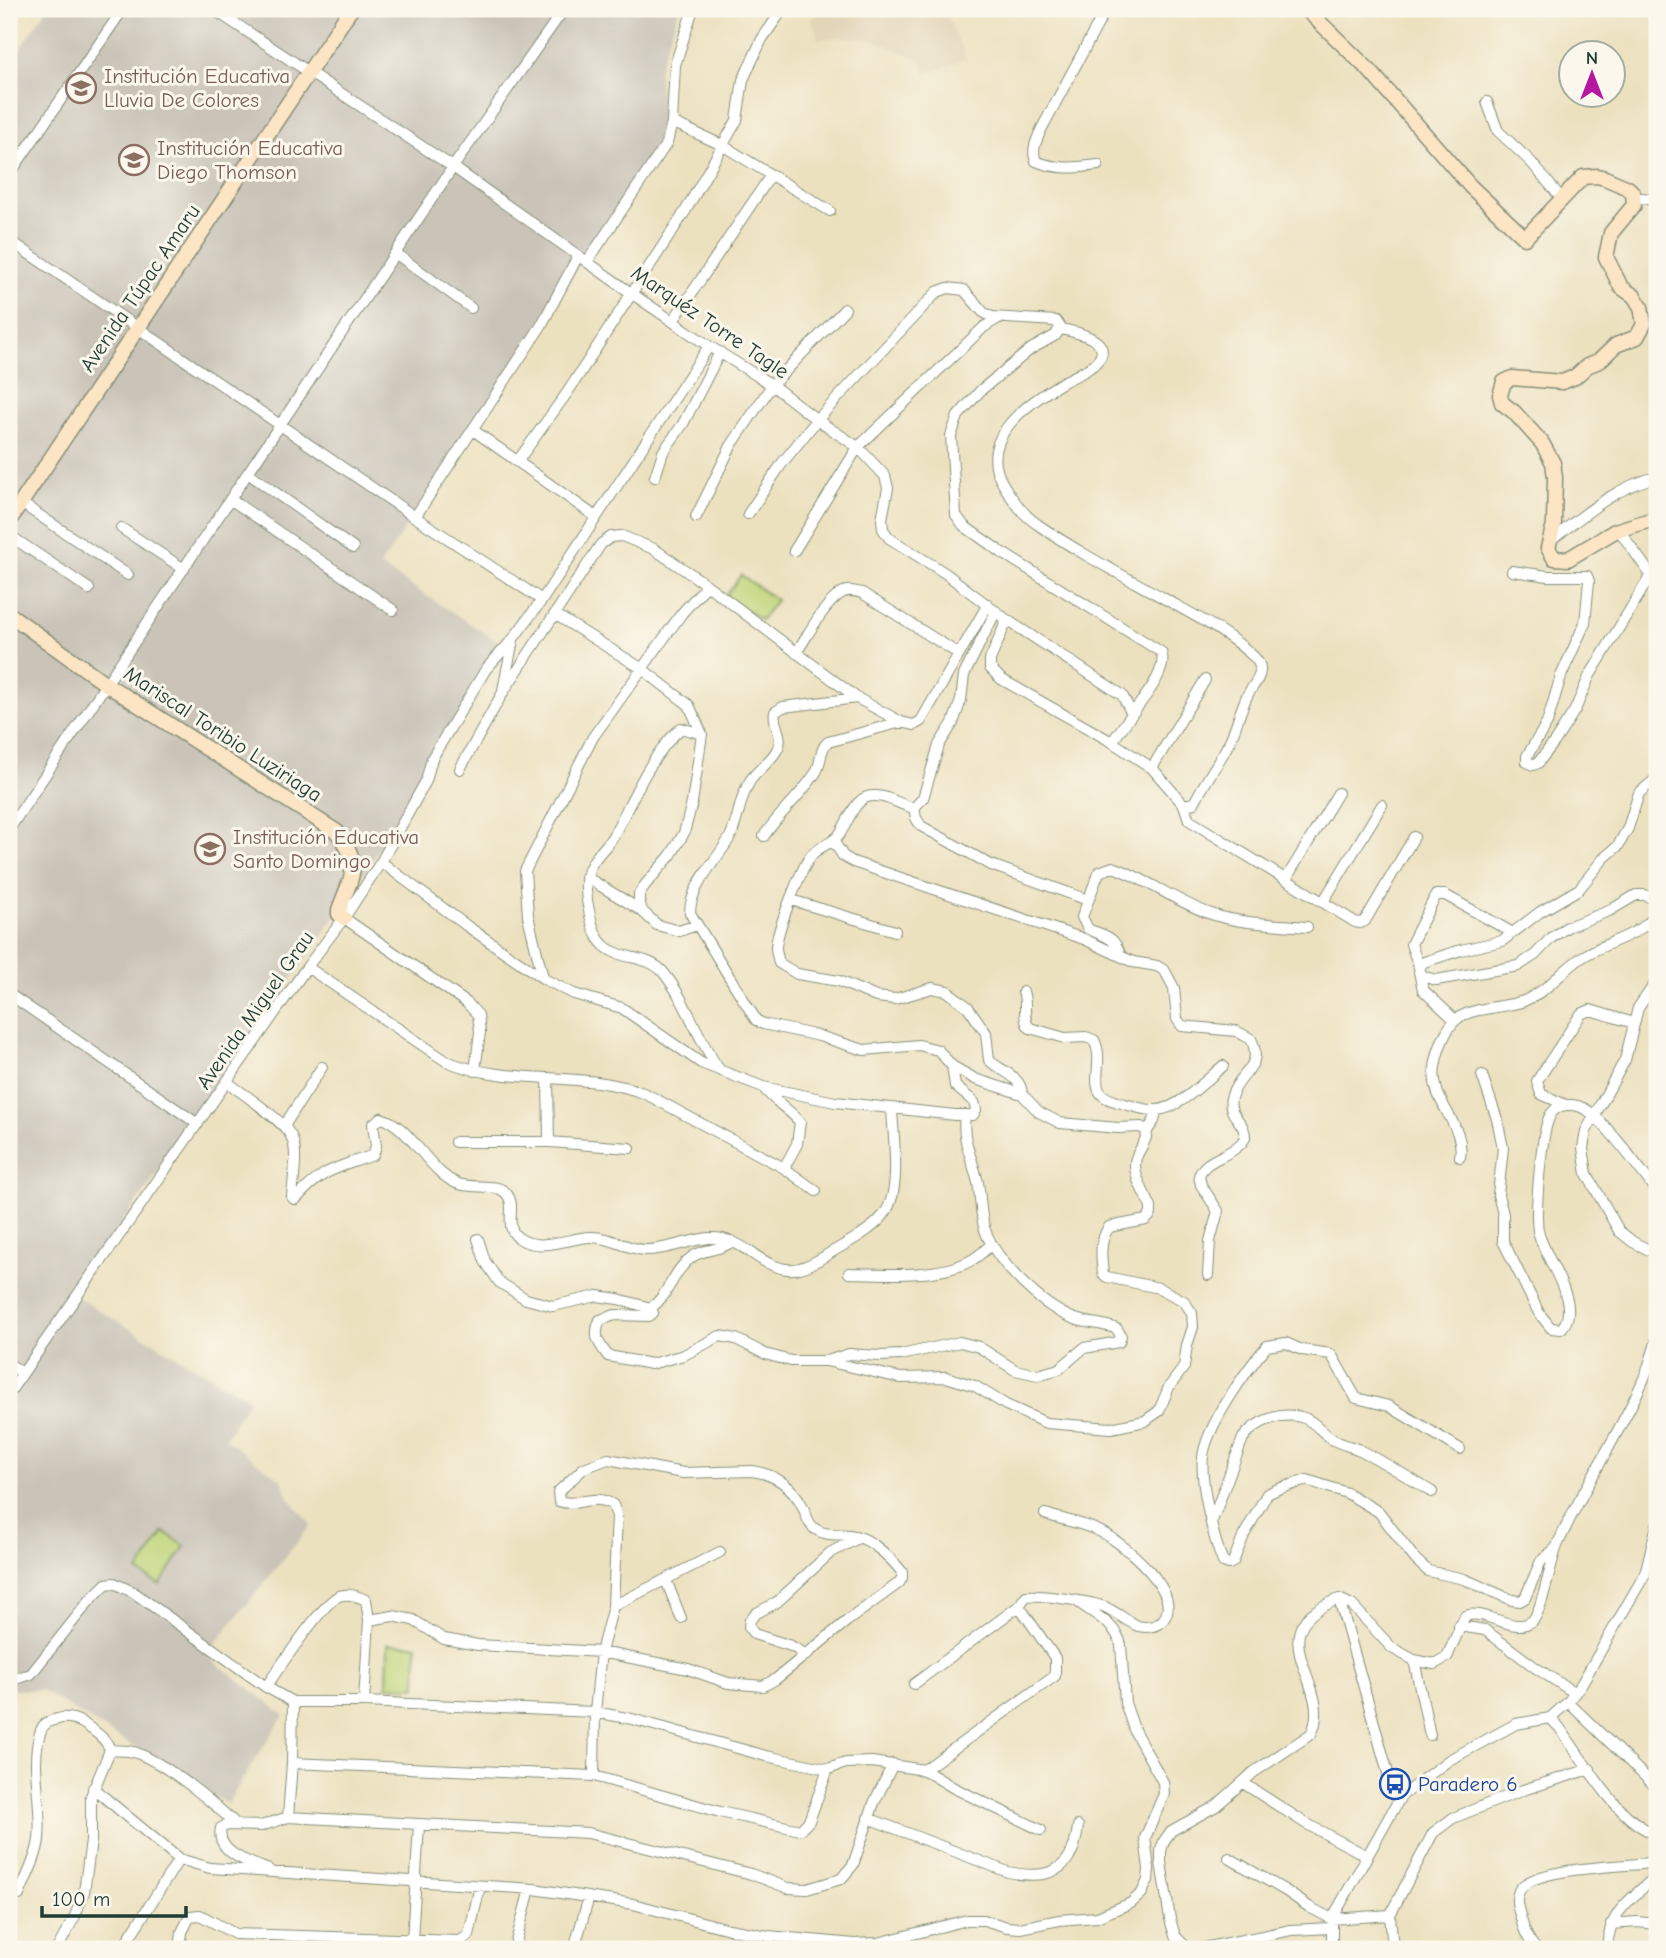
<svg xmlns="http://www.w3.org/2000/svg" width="1666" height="1958" font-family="'Comic Neue',sans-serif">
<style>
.built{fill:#e1d3b5}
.industrial{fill:#c9c3b8}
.green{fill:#c0d67a;stroke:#708a57;stroke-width:2}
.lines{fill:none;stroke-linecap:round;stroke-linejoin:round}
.street-casing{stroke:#868f7a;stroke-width:12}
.secondary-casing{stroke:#868f7a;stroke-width:17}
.street{stroke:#fff;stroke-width:10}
.secondary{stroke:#fce5c4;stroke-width:14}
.labels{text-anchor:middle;stroke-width:6;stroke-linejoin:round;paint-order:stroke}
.education-label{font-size:21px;fill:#785e54;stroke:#fbf7ec;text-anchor:start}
.street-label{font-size:21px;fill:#1f3d34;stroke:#fbf7ec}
.transit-label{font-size:21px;fill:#164399;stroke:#fbf7ec;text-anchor:start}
</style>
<rect width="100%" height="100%" fill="#fbf7ec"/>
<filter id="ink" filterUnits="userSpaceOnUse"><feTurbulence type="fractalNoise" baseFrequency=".0143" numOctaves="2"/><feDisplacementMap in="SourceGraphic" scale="14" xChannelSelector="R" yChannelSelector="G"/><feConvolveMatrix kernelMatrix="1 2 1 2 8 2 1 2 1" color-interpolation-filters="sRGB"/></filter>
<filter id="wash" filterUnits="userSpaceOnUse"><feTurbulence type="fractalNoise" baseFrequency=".00686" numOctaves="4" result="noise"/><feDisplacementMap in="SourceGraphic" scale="28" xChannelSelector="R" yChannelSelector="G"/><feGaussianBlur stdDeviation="1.57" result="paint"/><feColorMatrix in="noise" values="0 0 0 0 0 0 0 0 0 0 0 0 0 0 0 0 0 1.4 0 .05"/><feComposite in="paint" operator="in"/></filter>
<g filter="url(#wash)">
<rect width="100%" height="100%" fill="#ece1bf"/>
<!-- built -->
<path class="built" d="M818 9H944L966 58 926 75 919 59 873 40 842 37 818 39 816 28 811 20Z"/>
<!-- industrial -->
<path class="industrial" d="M47 9H679L658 71 664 130 659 145 380 566 505 646 354 889 73 1295 249 1399 225 1439 282 1480 287 1495 311 1525 206 1655 284 1715 227 1804 41 1690H9V65Z"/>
<!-- green -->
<path class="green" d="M741 575 776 600 761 620 726 596Z
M164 1532 185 1546 160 1585 138 1572Z
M388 1644 417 1645 416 1687 387 1686Z"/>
</g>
<g filter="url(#ink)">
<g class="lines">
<!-- street casing -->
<g class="street-casing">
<path id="street" d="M213 9 453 167 631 293 709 346 772 385 817 420 858 447 885 476 888 488 882 519 883 529 889 538 945 573 1007 620 1122 695 1132 714 1112 742
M1487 102 1498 131 1531 162 1562 199
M9 119 11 115
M672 122 722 145 830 211
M1098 165C1076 168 1057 170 1036 161 1031 150 1037 139 1042 128L1106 9
M9 175 123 9
M1634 197 1657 200
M9 240 415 517 542 600
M395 253 471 308
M587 262 667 143 672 122 675 65 693 9
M673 321 771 175
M1060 329C1072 331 1113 339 1099 359 1091 370 1074 376 1063 382 1030 402 975 438 1003 484 1012 499 1022 514 1037 524 1077 552 1122 575 1165 599 1195 616 1229 633 1254 657 1258 661 1261 665 1260 671 1260 679 1252 687 1248 694 1240 710 1236 728 1229 743 1218 764 1204 783 1194 803L1184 805
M473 430 596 517
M517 462 567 393 686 210 737 120 743 80 762 39 783 9
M248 473 353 548
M655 477 663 452 683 424 720 352
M230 499 393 610
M21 503 128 575
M748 514 783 462 817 420 937 292 948 288 964 290 983 312 992 317 1056 321 1060 327 1056 335 1031 349 981 390 958 416 951 436 956 515 964 526 1001 552 1161 652C1169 670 1143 699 1132 714
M415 517 541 326 578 256
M696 517 731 446 772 385 845 309
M121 528 184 569
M1619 530 1651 575
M9 535 89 589
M1550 541C1583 516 1616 486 1657 477
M794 551 858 447 984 327 997 319
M1512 571 1548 576H1587L1589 581 1585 623 1561 676 1547 723 1527 756V762L1533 765 1538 763 1555 741 1575 710 1589 677 1651 575 1657 571
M996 611 964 675 961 700 953 723 939 745 923 798 914 808C899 805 883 792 867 797 854 801 847 824 839 835 831 845 817 846 810 857 800 872 777 930 776 947 776 952 778 958 779 963L797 974 839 981 876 997 895 999 932 988 947 991 968 1007 986 1033 989 1060C1001 1072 1021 1075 1022 1094
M556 615 641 668 689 705 702 734 692 803 684 833 671 855 645 885 639 894V900L642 911 657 925 679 931 697 925
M1007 620 990 660V668L1001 679 1112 742 1152 768 1184 805 1189 820 1355 922 1360 923 1365 921 1414 837
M796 653C809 634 821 608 840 594 847 589 855 591 862 593L959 654
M503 690 513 640
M702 734 681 728C648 758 634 798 613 836 605 850 591 858 587 876 583 889 591 927 598 938 613 963 646 952 663 972 687 1001 697 1039 719 1069
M1152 768 1205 680
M460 769 502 694 601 544 611 537 622 536 654 549 707 585 857 698
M1657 778 1639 793 1628 828 1618 846 1604 858 1579 889 1540 912 1502 941 1461 950 1424 962 1419 967 1422 976 1436 980 1518 966 1535 955 1550 939 1567 927 1609 911 1636 895H1645L1657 901
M914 808 916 818 921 826 991 865 1088 900
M9 829 453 167 564 9
M764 836C779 813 802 795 816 772 822 762 819 749 828 742L901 722
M834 842 843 856 853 862 1084 939 1133 962 1157 966 1165 971 1174 988 1177 1019 1182 1026 1236 1031 1251 1039C1265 1068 1238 1072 1231 1098 1227 1116 1246 1121 1245 1138 1234 1157 1205 1157 1199 1176L1201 1185 1218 1211 1210 1241 1208 1275
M381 862 467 926 544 979 574 994 622 1008 701 1063 763 1087 835 1102 955 1115H973L976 1110 974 1102 955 1086 952 1066
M586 877 642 911
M1286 879 1338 793
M791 900 895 931
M1323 902 1382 805
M344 918 467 1003 478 1015 480 1032 475 1071
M1121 956C1113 935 1107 937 1088 929L1082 917 1099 872 1113 867C1147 879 1176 902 1211 914 1241 924 1275 924 1307 927
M307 967 446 1061C510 1087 582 1069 646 1094L784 1168 816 1191
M1419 967 1411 944 1436 895H1445L1513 933
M1419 972 1423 990 1455 1020
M543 978 528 916 525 871 593 737 682 613 707 585
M1657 981 1638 1008 1625 1060 1586 1131 1583 1148 1587 1174 1619 1231 1633 1242 1657 1254
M1023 992C1028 1003 1021 1019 1030 1028L1065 1038 1086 1037 1094 1040C1104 1058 1092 1081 1100 1092 1105 1100 1116 1101 1124 1104 1134 1106 1146 1111 1156 1110 1178 1110 1206 1080 1223 1066
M9 994 198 1124
M1482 1075 1497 1119 1503 1148 1498 1195 1503 1214V1241L1539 1313 1551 1328 1561 1329C1585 1305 1542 1257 1538 1230 1535 1212 1541 1128 1551 1114 1558 1103 1575 1103 1585 1109 1603 1118 1641 1171 1655 1189
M548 1078 549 1142
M227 1082C243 1094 283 1120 291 1136 299 1152 293 1179 292 1197L294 1199H296C325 1167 336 1169 373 1155L376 1146 373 1124 381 1118C410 1125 427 1170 456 1183 471 1190 496 1182 506 1193 519 1207 500 1229 522 1240 542 1251 569 1238 590 1237 611 1236 627 1250 646 1250 667 1250 688 1240 709 1238 742 1236 754 1262 781 1268 798 1273 816 1262 830 1253 847 1243 869 1232 882 1217 903 1194 893 1138 892 1109
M763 1087C774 1102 788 1108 800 1122L797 1144 784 1168
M1566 1105 1541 1094 1537 1081 1581 1014 1590 1010 1634 1023
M284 1126 322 1067
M1147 1131 1154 1121 1156 1110
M455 1142H549L630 1148
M1460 1157C1466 1124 1429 1102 1435 1067 1437 1053 1445 1028 1457 1019 1472 1007 1504 1008 1524 1001 1548 991 1562 970 1584 956 1608 941 1638 937 1657 914
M478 1239 485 1261 499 1282 526 1299 553 1306 597 1296 618 1299 651 1308 653 1313 649 1316 615 1315 600 1320C593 1336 598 1343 608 1356L651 1364 684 1355 720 1336 736 1339 765 1354 791 1361H826L900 1378 946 1377 975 1386 1006 1405 1046 1423 1111 1428 1145 1421 1159 1411 1169 1387 1184 1367 1187 1345 1193 1327 1192 1313 1184 1301 1159 1288 1107 1277 1103 1274C1101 1257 1099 1241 1109 1227L1146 1220 1151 1214V1207C1145 1194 1131 1173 1136 1158 1140 1147 1147 1142 1147 1131L1141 1127 1118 1128 1060 1123 1039 1112 1022 1094 975 1079 952 1066 938 1050 919 1045 864 1050 819 1036 763 1024 756 1020 690 913C690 885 717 861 730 837 739 820 739 798 750 781 758 769 772 761 778 748 784 735 772 725 775 712L783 707 857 698 901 722 914 725 921 721 988 604
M849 1273C883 1274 939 1278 970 1261 978 1257 985 1250 992 1244
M651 1308C670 1294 673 1270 692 1257 704 1248 722 1251 732 1241
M827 1361 849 1354 880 1356 901 1355 960 1342 979 1347 1015 1370 1038 1375 1059 1369 1084 1348 1119 1342 1121 1336 1117 1329C1103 1323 1089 1324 1075 1319 1042 1307 997 1263 985 1230 980 1215 981 1199 978 1183 973 1159 961 1140 965 1115
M9 1364 21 1372
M9 1393 307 967 344 918 381 862 426 781 432 758 486 669 513 639 542 600 709 346
M1460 1449 1389 1406 1356 1398 1331 1354 1302 1350 1286 1343 1267 1346C1247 1369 1206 1427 1203 1457 1200 1483 1213 1538 1223 1562L1229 1564 1233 1562 1244 1535 1267 1494 1278 1489 1307 1480 1347 1493 1379 1512 1415 1559 1428 1571 1464 1579 1512 1600 1520 1601 1525 1598 1541 1561 1556 1548
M1212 1521 1243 1438C1256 1421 1279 1412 1301 1417 1314 1420 1321 1432 1332 1439 1341 1445 1352 1446 1362 1451 1386 1463 1409 1478 1432 1492
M666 1580 681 1618
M1339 1599 1388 1773 1401 1796
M613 1606 720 1552
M369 1620 393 1616 413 1620 444 1639 478 1645 601 1652 688 1669 728 1683 763 1686 776 1679 847 1621 899 1583 902 1578V1572C892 1559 871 1539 855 1536 842 1533 828 1537 817 1530 808 1525 807 1516 803 1507 793 1486 774 1474 752 1471L683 1473 608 1459 584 1468 558 1492 559 1501C578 1508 593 1492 613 1505L617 1516 613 1606 601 1652 595 1712 594 1776
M1459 1626 1485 1630 1536 1668 1575 1693
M807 1655 791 1646 754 1634 749 1627 750 1620 755 1614 777 1602 830 1553 860 1537
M1414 1660 1430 1735
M9 1681 31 1674 90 1600 106 1584 114 1583 133 1592 266 1687 293 1702H364L595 1712 632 1719 766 1756 828 1769 846 1763 872 1762 924 1770 954 1788 1041 1830
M914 1684 1019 1606
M266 1687C276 1672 326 1599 339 1596 347 1593 358 1596 366 1600L369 1620 364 1702
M1568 1702 1657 1788
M1550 1718 1559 1727C1582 1758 1619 1824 1657 1834
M110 1750C118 1751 129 1750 137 1753 171 1767 210 1800 237 1825
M292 1763 594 1776 720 1812 800 1830 809 1821 828 1769
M924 1770 1055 1676V1658L1019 1606 1026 1596C1039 1594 1093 1602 1105 1607 1116 1612 1126 1621 1138 1626 1146 1628 1157 1627 1163 1620 1185 1593 1122 1542 1101 1532 1084 1523 1063 1520 1045 1514
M1243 1783 1305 1823 1367 1856
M93 1788 179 1859 210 1868 534 1889 633 1904 729 1929 768 1936 854 1944 878 1943 967 1920H984L1007 1927 1020 1928 1059 1920 1097 1917 1131 1903 1142 1893 1148 1880 1149 1869 1145 1838 1164 1794 1163 1782 1135 1732 1125 1703 1121 1645C1116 1623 1093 1614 1077 1601
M288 1817 292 1763 293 1702
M868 1818 1008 1872C1050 1881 1074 1870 1078 1826
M1229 1858 1286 1891 1309 1907 1332 1919 1390 1915 1433 1833 1453 1818 1523 1790 1590 1769
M269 1870C251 1863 215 1853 221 1828L227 1825 261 1826 288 1817 588 1833 751 1874 788 1888 807 1889 841 1879 853 1865 874 1803 893 1764
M9 1895H19C26 1877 37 1858 39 1839 43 1805 29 1763 41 1730 44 1723 51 1720 58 1719 67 1716 76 1719 84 1724 93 1730 107 1739 110 1750L91 1796V1841L84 1892 75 1916 57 1949
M1390 1915 1393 1949
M1611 1924 1637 1922 1657 1924
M1331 1928 1291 1930 1199 1949 1185 1946 1175 1936 1170 1919 1161 1862V1851L1164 1841 1171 1831 1216 1806 1254 1772 1311 1734C1337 1686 1251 1632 1339 1599L1352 1605 1392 1648 1414 1660 1434 1664 1447 1657 1465 1616C1486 1608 1513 1635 1532 1621 1542 1613 1550 1563 1557 1546 1581 1491 1616 1440 1641 1385 1648 1371 1652 1355 1657 1340
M412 1940 419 1825
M122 1949 179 1859
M180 1949 182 1932 190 1916 200 1915 235 1934 460 1941 469 1935 480 1886
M514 1949 530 1889
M574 1949 589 1897
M1332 1949V1919L1401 1796 1449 1760 1516 1724 1550 1718 1568 1702 1582 1683 1645 1574 1657 1525
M1536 1949C1527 1939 1523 1929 1520 1915 1517 1906 1515 1898 1520 1889 1537 1866 1628 1867 1657 1862
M1607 1949C1609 1910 1631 1900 1657 1875"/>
</g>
<!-- secondary casing -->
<g class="secondary-casing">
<path id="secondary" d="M1306 9 1370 71 1470 186 1525 238 1583 177 1597 176 1605 178 1628 188 1633 193 1634 205 1611 233 1606 257 1621 287 1634 296 1641 307 1644 324 1637 337 1616 345 1599 361 1587 366 1575 377 1562 382 1512 378 1504 382 1500 395 1502 403 1514 412 1542 443 1553 463 1555 477 1554 524 1548 548 1554 558 1568 559 1615 531 1657 518
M9 521 351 9
M9 614 106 684 337 832C363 865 352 874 339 910V914L344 918"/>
</g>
<!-- street -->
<use href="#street" class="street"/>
<!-- secondary -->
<use href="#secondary" class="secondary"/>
</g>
</g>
<!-- icons -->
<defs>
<g id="school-ring" transform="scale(1.575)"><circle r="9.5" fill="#fbf7ec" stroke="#8d6e63" stroke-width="1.5"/><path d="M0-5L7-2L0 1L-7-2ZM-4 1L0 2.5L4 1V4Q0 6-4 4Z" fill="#8d6e63"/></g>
<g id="bus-ring" transform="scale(1.575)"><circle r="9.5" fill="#fbf7ec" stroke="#1a4fb4" stroke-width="1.5"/><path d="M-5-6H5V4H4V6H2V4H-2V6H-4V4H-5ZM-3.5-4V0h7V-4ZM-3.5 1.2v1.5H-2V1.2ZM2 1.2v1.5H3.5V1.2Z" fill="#1a4fb4"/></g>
</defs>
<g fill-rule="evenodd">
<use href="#school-ring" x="81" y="88"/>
<use href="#school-ring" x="134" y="160"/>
<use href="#school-ring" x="210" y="849"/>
<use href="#bus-ring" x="1395" y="1784"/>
</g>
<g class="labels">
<!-- education labels -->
<g class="education-label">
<text x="104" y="83">Institución Educativa<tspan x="104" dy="24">Lluvia De Colores</tspan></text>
<text x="157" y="155">Institución Educativa<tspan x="157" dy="24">Diego Thomson</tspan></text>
<text x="233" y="844">Institución Educativa<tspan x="233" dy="24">Santo Domingo</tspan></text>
</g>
<!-- street labels -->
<g class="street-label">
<text transform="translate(140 288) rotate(-56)" y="7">Avenida Túpac Amaru</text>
<text transform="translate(710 322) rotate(34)" y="7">Marquéz Torre Tagle</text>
<text transform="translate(223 734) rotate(33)" y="7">Mariscal Toribio Luziriaga</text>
<text transform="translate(255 1010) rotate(-55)" y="7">Avenida Miguel Grau</text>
</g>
<!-- transit labels -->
<g class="transit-label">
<text x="1418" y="1791">Paradero 6</text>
</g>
</g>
<!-- margin -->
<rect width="1666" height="1958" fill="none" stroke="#fbf7ec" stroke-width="35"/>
<!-- north arrow -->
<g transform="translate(1592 74)"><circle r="33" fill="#fbf7ec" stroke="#a3ada2" stroke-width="2"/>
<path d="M0-5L12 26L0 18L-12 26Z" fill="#b5179e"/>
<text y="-10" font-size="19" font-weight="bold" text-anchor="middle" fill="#1f3d34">N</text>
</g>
<!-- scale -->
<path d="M42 1906v10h144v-10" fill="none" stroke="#1f3d34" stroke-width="3.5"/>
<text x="52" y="1906" font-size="21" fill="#1f3d34" stroke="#fbf7ec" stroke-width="5" paint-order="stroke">100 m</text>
</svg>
